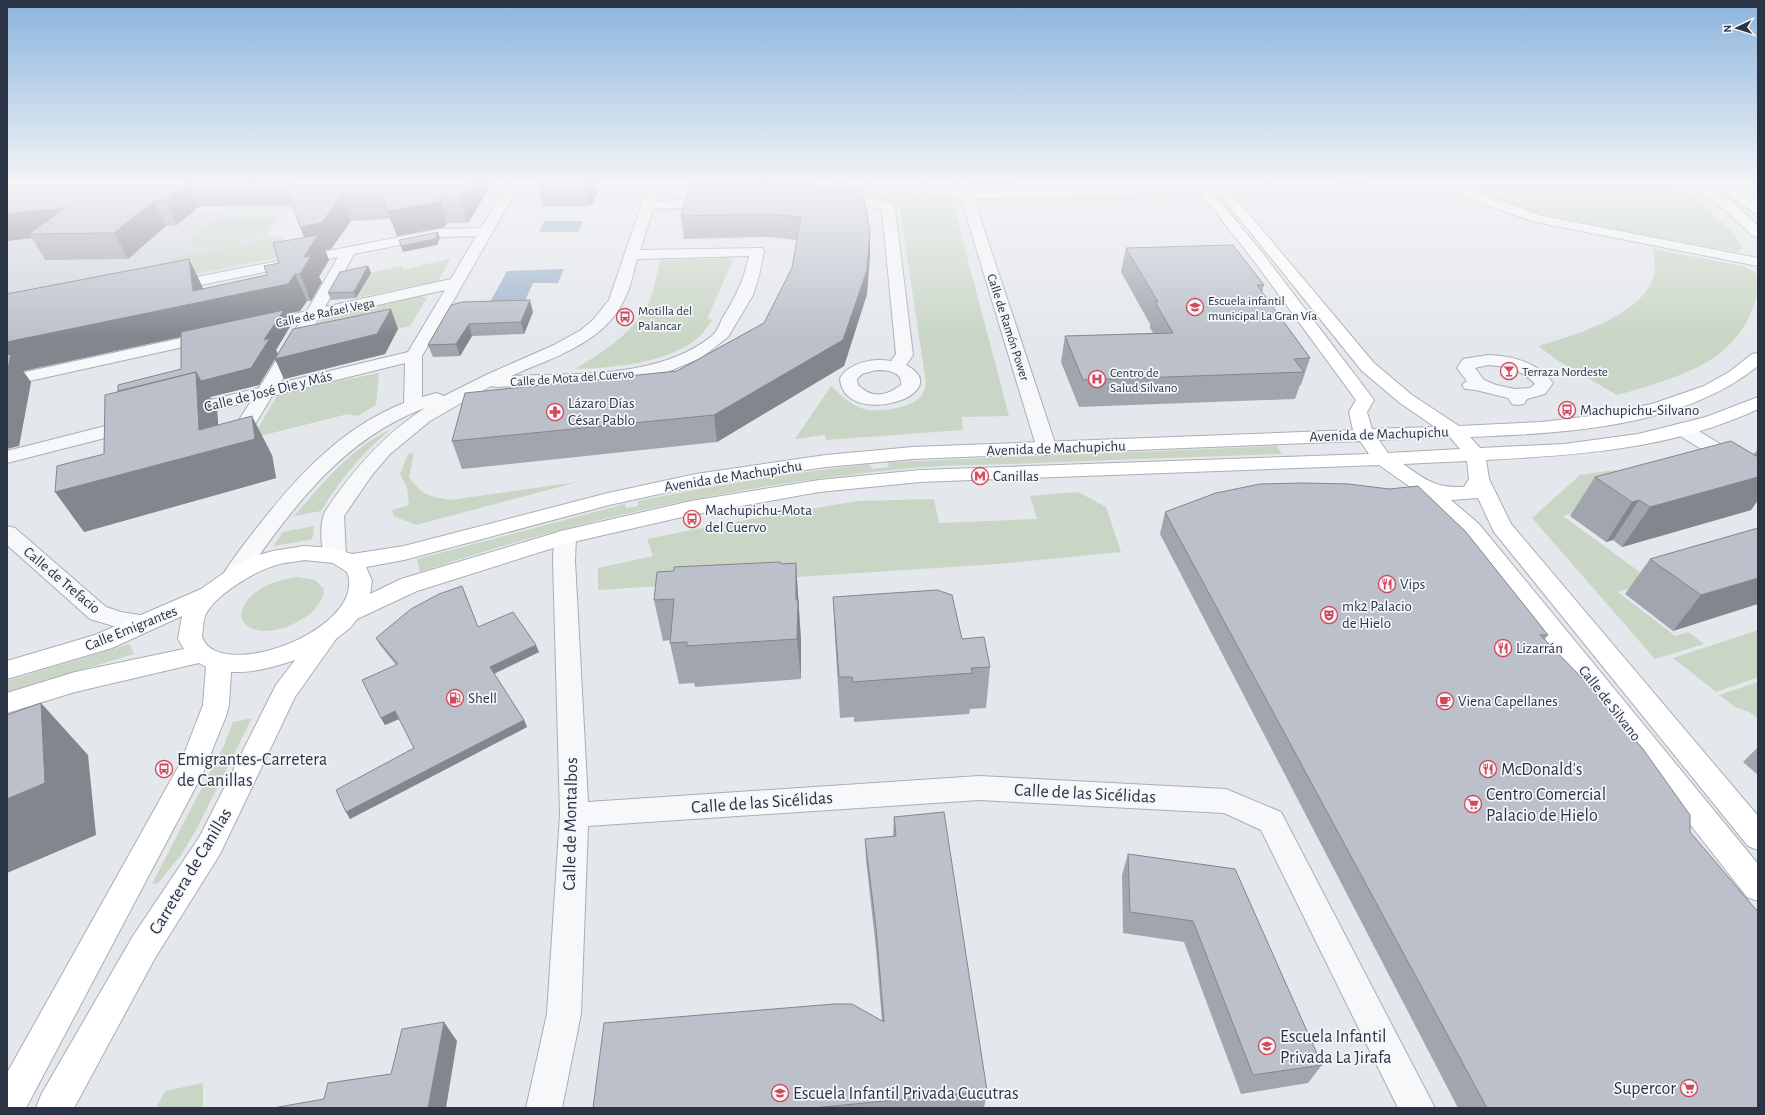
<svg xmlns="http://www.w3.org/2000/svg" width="1765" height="1115" font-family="'Alegreya Sans',sans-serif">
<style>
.built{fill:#d2d6de}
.green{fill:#c9d6c5}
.water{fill:#9fb4cc}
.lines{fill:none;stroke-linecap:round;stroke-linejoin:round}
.street-casing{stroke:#a9aeb7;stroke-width:2}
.secondary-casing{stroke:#a9aeb7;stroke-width:2}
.street{fill:#f7f8fa;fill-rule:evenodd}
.secondary{fill:#fff;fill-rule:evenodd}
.wall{fill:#a1a5ae}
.shaded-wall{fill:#83868d}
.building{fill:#bbc0ca;stroke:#83868d}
.labels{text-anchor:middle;stroke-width:3.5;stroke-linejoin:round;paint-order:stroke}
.far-poi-label{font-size:13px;fill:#2b3445;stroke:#f4f6f9;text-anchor:start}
.far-street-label{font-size:13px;fill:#2b3445;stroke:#f4f6f9}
.street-label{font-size:15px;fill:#2b3445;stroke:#f4f6f9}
.poi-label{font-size:15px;fill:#2b3445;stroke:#f4f6f9;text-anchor:start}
.near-poi-label{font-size:18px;fill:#2b3445;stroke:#f4f6f9;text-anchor:start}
.near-street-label{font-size:18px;fill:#2b3445;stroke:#f4f6f9}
</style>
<rect width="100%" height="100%" fill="#e4e7ec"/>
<!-- built -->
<path class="built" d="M227 204 386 207 289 209 265 236H282L289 256 7 313V214L221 210Z"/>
<!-- green -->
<path class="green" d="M1466 182H1671L1705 206 1729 229 1743 247 1738 252C1700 245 1662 238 1624 231 1569 221 1514 213 1466 182Z
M874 187 946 198 953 203 1009 416 962 417 963 430 826 440 825 435 795 439 831 386C841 395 850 405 864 409 878 413 913 408 922 395 924 392 925 387 926 383L900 210 894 202 861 197 857 194Z
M278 218 263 233 196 235 213 219Z
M246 235 236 245 185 246 197 236Z
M278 238 282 256 170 278 169 258Z
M1653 249 1743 266 1755 272C1765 305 1737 344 1709 361 1681 377 1647 387 1617 395L1560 362 1538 346C1573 336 1645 315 1654 274 1656 266 1654 256 1653 249Z
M451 258 438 281 356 298 370 273 402 266 404 270Z
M725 258 733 260 707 319 713 320C708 325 704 332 699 337 669 363 613 368 575 369 603 352 634 333 649 302 655 289 657 273 660 260Z
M420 296 427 298 410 326 301 350 322 318Z
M379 373 376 405 358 416 348 414 252 438 277 396 324 384Z
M390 430C362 453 340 480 321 511L294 516C323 484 350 448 390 430Z
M1277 446 1282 454C1200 457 1118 460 1037 463 996 465 954 464 914 468 745 483 581 518 420 572L417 559 625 504 626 508 638 506V501C715 485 792 473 869 464L872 469 889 467 887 462 916 461Z
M414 453 409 477C420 494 431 497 450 500L578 482 416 525 394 516 392 510 409 505 407 488 400 474 408 454Z
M1615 470 1660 487 1563 516 1652 581 1618 592 1675 636 1688 632 1704 644 1655 659 1532 518 1580 475Z
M1078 492 1106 507 1121 552 998 564 598 590V568L653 556 647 539 706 527 857 501 934 499 939 523 1037 519 1030 496Z
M314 526 313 537 310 540 273 546 283 532Z
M297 577 315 580 324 589C324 617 267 643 246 625 242 621 240 615 242 611 249 588 277 580 297 577Z
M1758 630V677L1716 692 1673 658Z
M129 644 134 654 7 692V681Z
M1758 682V719L1749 712 1735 707 1719 695Z
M252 718 195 832 181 855 158 883 152 884 224 745 233 722Z
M203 1083V1108H156L165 1091Z"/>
<!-- water -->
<path class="water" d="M544 221H583L578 232H539Z
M564 269 558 283H533L524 303 489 304 507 271Z"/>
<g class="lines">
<!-- street casing -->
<g class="street-casing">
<path id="street" d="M509 182H521L422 356V397L436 393 444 396 488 374 554 345 581 330 593 320 609 300 649 182H661L655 201 715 199 722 203 715 207 653 209 640 250 762 248 764 251 759 276 753 295 728 337 701 358 665 373 606 382 496 387 491 386 430 421 390 454 372 475 344 516 346 556 343 561 335 563 327 561C320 550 319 522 326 510 353 470 384 434 425 408 341 439 290 511 241 581L233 584 225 581 222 576C234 556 249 538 263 520 302 471 345 426 404 403L405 363 272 396 244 443 237 445 230 443 227 439 251 401 184 418 178 416 175 412 178 408 259 388 300 322 260 331 254 329 252 326 254 323 307 311 338 257 171 291 166 289 163 286 166 283 440 229 481 228ZM476 236 451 279 325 307 354 254 440 237ZM749 256C744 280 735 298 722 319 720 324 717 331 713 335 660 379 576 373 511 376 551 358 603 344 624 300 631 288 633 272 637 259ZM445 290 408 352 280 383 319 318Z
M855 182H872L870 185 849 192 787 193 781 189 787 185 848 184Z
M883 182H910L959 190 958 182H968L972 191 1464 182 1479 193 1543 216 1758 258V266L1535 222 1469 199 1457 189 974 199 1057 449 1054 453 1047 455 1040 453 1037 449 961 198 889 186 885 185Z
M835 197C849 197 886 195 895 208L913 355 906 365C960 394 843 431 840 378 850 362 873 358 891 361L896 354 882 210 869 206 830 204 828 201ZM876 370C886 370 903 371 901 385 886 396 872 399 858 385L857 379 862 374Z
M209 332 215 334 217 337 215 340 7 386V376Z
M1488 355C1513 356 1538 362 1553 383L1545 394 1527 399 1524 404 1518 405 1512 404 1508 398 1476 390 1465 389 1462 385 1467 381 1457 368 1463 359ZM1488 365C1506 366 1523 370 1535 384L1530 388 1515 389 1496 385 1484 380 1475 368Z
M133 419 140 421 142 425 140 429 7 463V451Z
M1682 423 1689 425 1758 467V481L1751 479 1675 433 1673 429 1675 425Z
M7 526 15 528 106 607 121 612 153 617 157 623 153 629 145 632 120 628 90 619 7 545Z
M565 530 573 532 576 537 575 561 588 802 979 776 1226 789 1281 812 1435 1108H1398L1261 830 1224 813 979 800 588 826 581 1014 562 1108H526L547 1014 560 815 553 561 554 537 557 532Z"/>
</g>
<!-- secondary casing -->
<g class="secondary-casing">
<path id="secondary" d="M1192 182H1204L1264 255 1371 396 1374 400 1367 412 1372 429 1435 427 1400 403 1362 371 1210 182H1222L1374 363 1412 395 1459 426 1542 422 1598 415 1652 404 1704 386 1729 372 1752 354 1758 353V366C1681 428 1565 433 1470 437L1480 448 1564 444 1638 434 1706 417 1758 397V409C1673 449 1579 455 1486 460L1489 479 1511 524 1758 816V850L1748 846 1494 532 1478 498 1451 500 1479 524 1758 864V901L1747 897 1463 534 1419 493 1379 465 920 482 819 492 691 515 569 543 417 591 357 619 351 627 336 639 295 697 220 854 155 958 74 1108H36L41 1095 133 936 200 836 276 685 295 660C274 667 253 673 231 672L229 705 226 716 203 773 26 1108H7V1073L181 762 203 705 206 667 199 663 75 692 7 713V693L75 672 184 649 178 639 182 616 112 648 7 679V661L95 635 201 589 231 568 255 556 273 551 304 546 332 548 352 554 404 546 608 493 696 474 826 455 913 447 1353 430 1349 412 1356 400 1254 261ZM1450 437 1460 449 1388 453 1379 440ZM1360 441 1369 454 920 470 819 480 691 501 565 530 401 579 370 594 372 581 366 567 404 560 609 505 696 486 826 467 913 459ZM1467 461 1469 479 1464 487C1435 488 1426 480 1403 464ZM304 560 333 563 347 572C367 623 245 675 209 647 206 645 204 641 202 637 203 630 203 623 205 616 214 595 258 569 280 564 288 562 296 562 304 560Z
M1687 182H1701L1734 203 1758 226V237L1753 236 1724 209Z
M1714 182H1726L1758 203V213L1753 212 1715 186Z"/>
</g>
<!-- street -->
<use href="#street" class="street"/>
<!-- secondary -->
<use href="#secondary" class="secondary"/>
</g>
<!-- wall -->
<path class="wall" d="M7 182H493L468 223H447L445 227 397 236 390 219 351 221 331 249 325 250 329 260 319 277 322 282 311 301H307L300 311 286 314 291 325 276 350 278 354 398 329 385 354 284 379 275 359 259 385 210 397 217 410 218 425 272 455 276 478 84 532 104 454 118 391 181 369V337L23 371 31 382 19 446 7 294 189 259 202 286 203 289 267 275 304 237 300 227 293 205 198 207 177 225 166 226 128 259 45 260 32 238 7 241Z
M537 182H601L593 203 589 206 543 207Z
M693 182H815L816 190 870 231V255L867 294 844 366 717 442 462 469 452 441 677 371 764 323 792 268 797 240 767 237 684 239 681 216 693 187Z
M975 182H1011V185H976Z
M1126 248 1264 285 1262 292 1310 358 1301 385H1300L1295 399 1079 407 1061 362 1065 336 1153 333 1150 328V324L1121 272Z
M368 266 371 273 356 298 331 300 328 293Z
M451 305 533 312 524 334 472 336 460 356 433 357 428 345Z
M1758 449V500L1751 510 1622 547 1613 540 1606 542 1570 516 1595 477 1754 454Z
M1165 512 1548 635 1544 640 1690 832 1758 1108H1458L1160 534Z
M1758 528 1673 631 1625 594 1650 559Z
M796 563 801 641V679L695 687 694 683 679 684 670 643V640L663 641 654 600 781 564Z
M833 597 962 639 990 667 986 708 970 709 969 714 854 722V717L840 718 835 638Z
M478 627 539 652 494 674 524 720 527 727 350 819 346 812 414 748 399 719 385 725 381 718 396 665 380 645 376 638Z
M1758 747V775L1743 762Z
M894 817 987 1091 984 1108H593L882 1021 876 949 866 860 865 839 893 836Z
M1128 854 1235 869 1322 1065 1308 1083 1241 1094 1184 942 1123 933 1122 875Z"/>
<!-- shaded-wall -->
<path class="shaded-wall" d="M472 182H493L468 223 461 198Z
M584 182H601L593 203 589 206Z
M186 183 198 207 177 225 165 200Z
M342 196 351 221 331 249 325 250 329 260 319 277 322 282 311 301 300 274 304 257 309 250 300 227Z
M440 198 447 223 445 227 397 236 388 211Z
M154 201 166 226 128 259 114 233Z
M65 208 29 234 32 238 7 241V214Z
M870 231V255L867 294 844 366 717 442 714 415Z
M438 232 440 238 437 245 403 252 401 246Z
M189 259 202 286 204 301 295 274 307 301 300 311 286 314 291 325 276 350 278 354 391 309 398 329 385 354 284 379 275 359 259 385 210 397 217 410 220 448 252 416 272 455 276 478 84 532 55 492 199 430 196 372 264 340 280 315 23 371 31 382 19 446 7 449V342L193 291Z
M368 266 371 273 356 298 354 292Z
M530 300 533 312 524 334 521 322Z
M469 324 472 336 460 356 456 344Z
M1758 477V500L1751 510 1622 547 1650 507Z
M1639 500 1613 540 1606 542 1632 502Z
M796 563 801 641V679L797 639Z
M1758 578V604L1673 631 1701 595Z
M536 645 539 652 493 674 490 667Z
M41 703 88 755 96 835 7 873V799Z
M395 711 399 719 385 725 381 718Z
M524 720 527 727 350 819 346 812Z
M444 1022 457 1041 446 1108H428Z"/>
<!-- building -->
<path class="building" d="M7 182H246L186 183 165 200 154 201 114 233 29 234 65 208 7 214Z
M297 182H472L461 198H440L438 202 388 211 382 194 342 196 321 223 300 227 288 191Z
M816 184V190L862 189 870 231 867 270 843 340 714 415 452 441 465 393 677 371 764 323 792 268 801 217 765 214 681 216 689 187Z
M438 232 435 239 401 246 399 240Z
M318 235 304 257 311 256 300 274H295L288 284 7 342V294L189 259 193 291 267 275 264 266 279 263 273 243Z
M1233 245 1264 285H1257L1310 358 1294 359 1304 372 1083 380 1065 336 1173 333 1155 302H1158L1126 248Z
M368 266 354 292 328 293 340 272Z
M530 300 521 322 469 324 456 344 428 345 451 305 462 302Z
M391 309 377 334 275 359 293 329Z
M284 310 264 340 270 338 251 368 201 381 196 372 118 391V385L181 369V332Z
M11 354 7 373V355Z
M196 372 199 430 252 416 255 439 55 492 57 466 104 454 105 395Z
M1731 441 1758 457V477L1650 507 1639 500 1632 502 1595 477Z
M1303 483 1349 484 1389 489 1418 486 1466 532 1548 635H1540L1588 684 1643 749 1690 815V832L1758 912V1108H1487L1165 512 1216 493 1260 484Z
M1758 528V578L1701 595 1650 559Z
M780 562 781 564 796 563V600H798L797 639 687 646V642L670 643 674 599 654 600 657 572 674 571V567Z
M462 586 478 627 513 612 536 645 490 667 524 720 346 812 336 790 414 748 395 711 381 718 362 680 398 664 376 638 411 609 439 594Z
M937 590 952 595 962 639 984 637 990 667 971 668 973 673 853 682 852 677H839L833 597Z
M41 703 45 783 7 799V715Z
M944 812 987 1091 813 1108H593L604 1023 834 1004H852L884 1022 876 928 865 839 896 836 894 817Z
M1128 854 1235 869 1322 1065 1253 1075 1193 921 1130 912Z
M444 1022 428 1108H273L324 1099 328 1083 391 1074 402 1029Z"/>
<!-- sky -->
<linearGradient id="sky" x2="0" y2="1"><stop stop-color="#8bb4dd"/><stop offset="0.54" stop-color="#f3f4f6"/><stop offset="1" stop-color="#f3f4f6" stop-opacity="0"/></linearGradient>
<rect width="1765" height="338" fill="url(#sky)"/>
<!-- icons -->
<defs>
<g id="school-ring" transform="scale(0.9)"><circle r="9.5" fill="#f4f6f9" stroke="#d1495b" stroke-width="1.5"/><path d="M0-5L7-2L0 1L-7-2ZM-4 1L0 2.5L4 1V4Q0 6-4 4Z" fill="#d1495b"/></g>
<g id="bus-ring" transform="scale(0.9)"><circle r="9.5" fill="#f4f6f9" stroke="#d1495b" stroke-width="1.5"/><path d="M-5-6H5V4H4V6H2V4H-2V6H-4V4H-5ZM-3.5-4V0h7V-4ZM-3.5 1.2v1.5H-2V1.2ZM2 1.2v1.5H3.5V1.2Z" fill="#d1495b"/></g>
<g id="bar-ring" transform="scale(0.9)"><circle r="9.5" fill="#f4f6f9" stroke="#d1495b" stroke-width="1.5"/><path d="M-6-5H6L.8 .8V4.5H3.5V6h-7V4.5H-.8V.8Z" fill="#d1495b"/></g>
<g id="hospital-ring" transform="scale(0.9)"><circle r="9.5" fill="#f4f6f9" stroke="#d1495b" stroke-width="1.5"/><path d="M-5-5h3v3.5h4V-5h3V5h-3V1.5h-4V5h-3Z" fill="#d1495b"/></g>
<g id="pharmacy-ring" transform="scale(0.9)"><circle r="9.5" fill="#f4f6f9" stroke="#d1495b" stroke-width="1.5"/><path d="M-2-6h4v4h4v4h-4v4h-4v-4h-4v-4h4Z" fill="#d1495b"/></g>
<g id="metro-ring" transform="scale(0.9)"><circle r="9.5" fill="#f4f6f9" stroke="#d1495b" stroke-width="1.5"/><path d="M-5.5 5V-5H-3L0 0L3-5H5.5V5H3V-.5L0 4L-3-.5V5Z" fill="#d1495b"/></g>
<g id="restaurant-ring" transform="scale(0.9)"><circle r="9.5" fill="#f4f6f9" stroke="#d1495b" stroke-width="1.5"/><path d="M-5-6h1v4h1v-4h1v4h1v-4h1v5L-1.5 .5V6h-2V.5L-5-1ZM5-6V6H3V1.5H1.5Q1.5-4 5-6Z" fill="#d1495b"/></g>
<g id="theatre-ring" transform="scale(0.9)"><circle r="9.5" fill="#f4f6f9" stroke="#d1495b" stroke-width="1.5"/><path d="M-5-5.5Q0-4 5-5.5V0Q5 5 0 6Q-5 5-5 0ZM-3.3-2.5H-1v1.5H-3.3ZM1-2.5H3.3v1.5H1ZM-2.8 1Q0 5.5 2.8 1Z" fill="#d1495b"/></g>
<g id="fuel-ring" transform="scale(0.9)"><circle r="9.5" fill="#f4f6f9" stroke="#d1495b" stroke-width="1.5"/><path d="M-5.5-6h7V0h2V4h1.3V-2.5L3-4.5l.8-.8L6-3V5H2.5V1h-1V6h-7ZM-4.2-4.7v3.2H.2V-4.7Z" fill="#d1495b"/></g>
<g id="cafe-ring" transform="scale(0.9)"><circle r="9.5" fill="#f4f6f9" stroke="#d1495b" stroke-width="1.5"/><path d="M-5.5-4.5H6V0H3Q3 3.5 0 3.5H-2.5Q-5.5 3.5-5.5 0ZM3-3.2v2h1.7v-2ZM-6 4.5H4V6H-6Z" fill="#d1495b"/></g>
<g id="supermarket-ring" transform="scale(0.9)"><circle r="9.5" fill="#f4f6f9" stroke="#d1495b" stroke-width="1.5"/><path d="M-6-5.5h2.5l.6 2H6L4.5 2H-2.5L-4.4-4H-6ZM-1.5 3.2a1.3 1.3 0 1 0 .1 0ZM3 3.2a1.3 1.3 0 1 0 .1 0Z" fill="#d1495b"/></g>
</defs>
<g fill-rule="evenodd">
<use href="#school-ring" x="1195" y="307"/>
<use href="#bus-ring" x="625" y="317"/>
<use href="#bar-ring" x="1509" y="371"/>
<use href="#hospital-ring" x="1097" y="379"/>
<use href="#bus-ring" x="1567" y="410"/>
<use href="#pharmacy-ring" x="555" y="412"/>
<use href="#metro-ring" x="980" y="476"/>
<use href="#bus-ring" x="692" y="519"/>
<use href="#restaurant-ring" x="1387" y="584"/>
<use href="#theatre-ring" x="1329" y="615"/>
<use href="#restaurant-ring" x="1503" y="648"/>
<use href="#fuel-ring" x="455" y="698"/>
<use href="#cafe-ring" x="1445" y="701"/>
<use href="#bus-ring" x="164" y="769"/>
<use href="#restaurant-ring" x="1488" y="769"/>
<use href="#supermarket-ring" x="1473" y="804"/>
<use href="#school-ring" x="1267" y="1046"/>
<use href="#supermarket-ring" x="1689" y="1088"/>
<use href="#school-ring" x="780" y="1093"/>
</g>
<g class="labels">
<!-- far-poi labels -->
<g class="far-poi-label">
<text x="1208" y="305">Escuela infantil<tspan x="1208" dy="15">municipal La Gran Vía</tspan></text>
<text x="638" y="315">Motilla del<tspan x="638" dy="15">Palancar</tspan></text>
<text x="1522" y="376">Terraza Nordeste</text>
<text x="1110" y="377">Centro de<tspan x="1110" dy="15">Salud Silvano</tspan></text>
</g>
<!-- far-street labels -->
<g class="far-street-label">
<text transform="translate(325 312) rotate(-12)" y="5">Calle de Rafael Vega</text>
<text transform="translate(1009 327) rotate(72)" y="5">Calle de Ramón Power</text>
<text transform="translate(572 377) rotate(-4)" y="5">Calle de Mota del Cuervo</text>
</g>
<!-- street labels -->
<g class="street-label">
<text transform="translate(268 391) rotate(-14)" y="5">Calle de José Die y Más</text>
<text transform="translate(1379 434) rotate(-2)" y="5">Avenida de Machupichu</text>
<text transform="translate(1056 448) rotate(-2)" y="5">Avenida de Machupichu</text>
<text transform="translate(733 476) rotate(-9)" y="5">Avenida de Machupichu</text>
<text transform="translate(62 580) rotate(40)" y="5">Calle de Trefacio</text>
<text transform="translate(131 628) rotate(-22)" y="5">Calle Emigrantes</text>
<text transform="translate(1610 703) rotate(52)" y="5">Calle de Silvano</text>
</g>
<!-- poi labels -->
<g class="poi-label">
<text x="568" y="408">Lázaro Días<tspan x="568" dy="17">César Pablo</tspan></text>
<text x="1580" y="415">Machupichu-Silvano</text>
<text x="993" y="481">Canillas</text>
<text x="705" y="515">Machupichu-Mota<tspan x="705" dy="17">del Cuervo</tspan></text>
<text x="1400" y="589">Vips</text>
<text x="1342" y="611">mk2 Palacio<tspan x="1342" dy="17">de Hielo</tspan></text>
<text x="1516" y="653">Lizarrán</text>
<text x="468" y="703">Shell</text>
<text x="1458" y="706">Viena Capellanes</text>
</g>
<!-- near-poi labels -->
<g class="near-poi-label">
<text x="177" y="765">Emigrantes-Carretera<tspan x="177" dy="21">de Canillas</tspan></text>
<text x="1501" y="775">McDonald's</text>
<text x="1486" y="800">Centro Comercial<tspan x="1486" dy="21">Palacio de Hielo</tspan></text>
<text x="1280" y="1042">Escuela Infantil<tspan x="1280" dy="21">Privada La Jirafa</tspan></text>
<text x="1676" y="1094" text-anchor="end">Supercor</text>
<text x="793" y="1099">Escuela Infantil Privada Cucutras</text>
</g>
<!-- near-street labels -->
<g class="near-street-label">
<text transform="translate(1085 793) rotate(3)" y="6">Calle de las Sicélidas</text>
<text transform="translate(762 802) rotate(-4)" y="6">Calle de las Sicélidas</text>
<text transform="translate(570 824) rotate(-89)" y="6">Calle de Montalbos</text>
<text transform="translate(190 871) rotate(-59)" y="6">Carretera de Canillas</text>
</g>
</g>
<!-- border -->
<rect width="1765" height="1115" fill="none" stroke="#2b3445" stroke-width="16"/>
<!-- north arrow -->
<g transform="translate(1737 28) rotate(266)" stroke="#f4f6f9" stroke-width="3" paint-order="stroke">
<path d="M0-3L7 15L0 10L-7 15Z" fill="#2b3445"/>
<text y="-6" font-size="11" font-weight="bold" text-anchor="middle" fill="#2b3445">N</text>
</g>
</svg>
